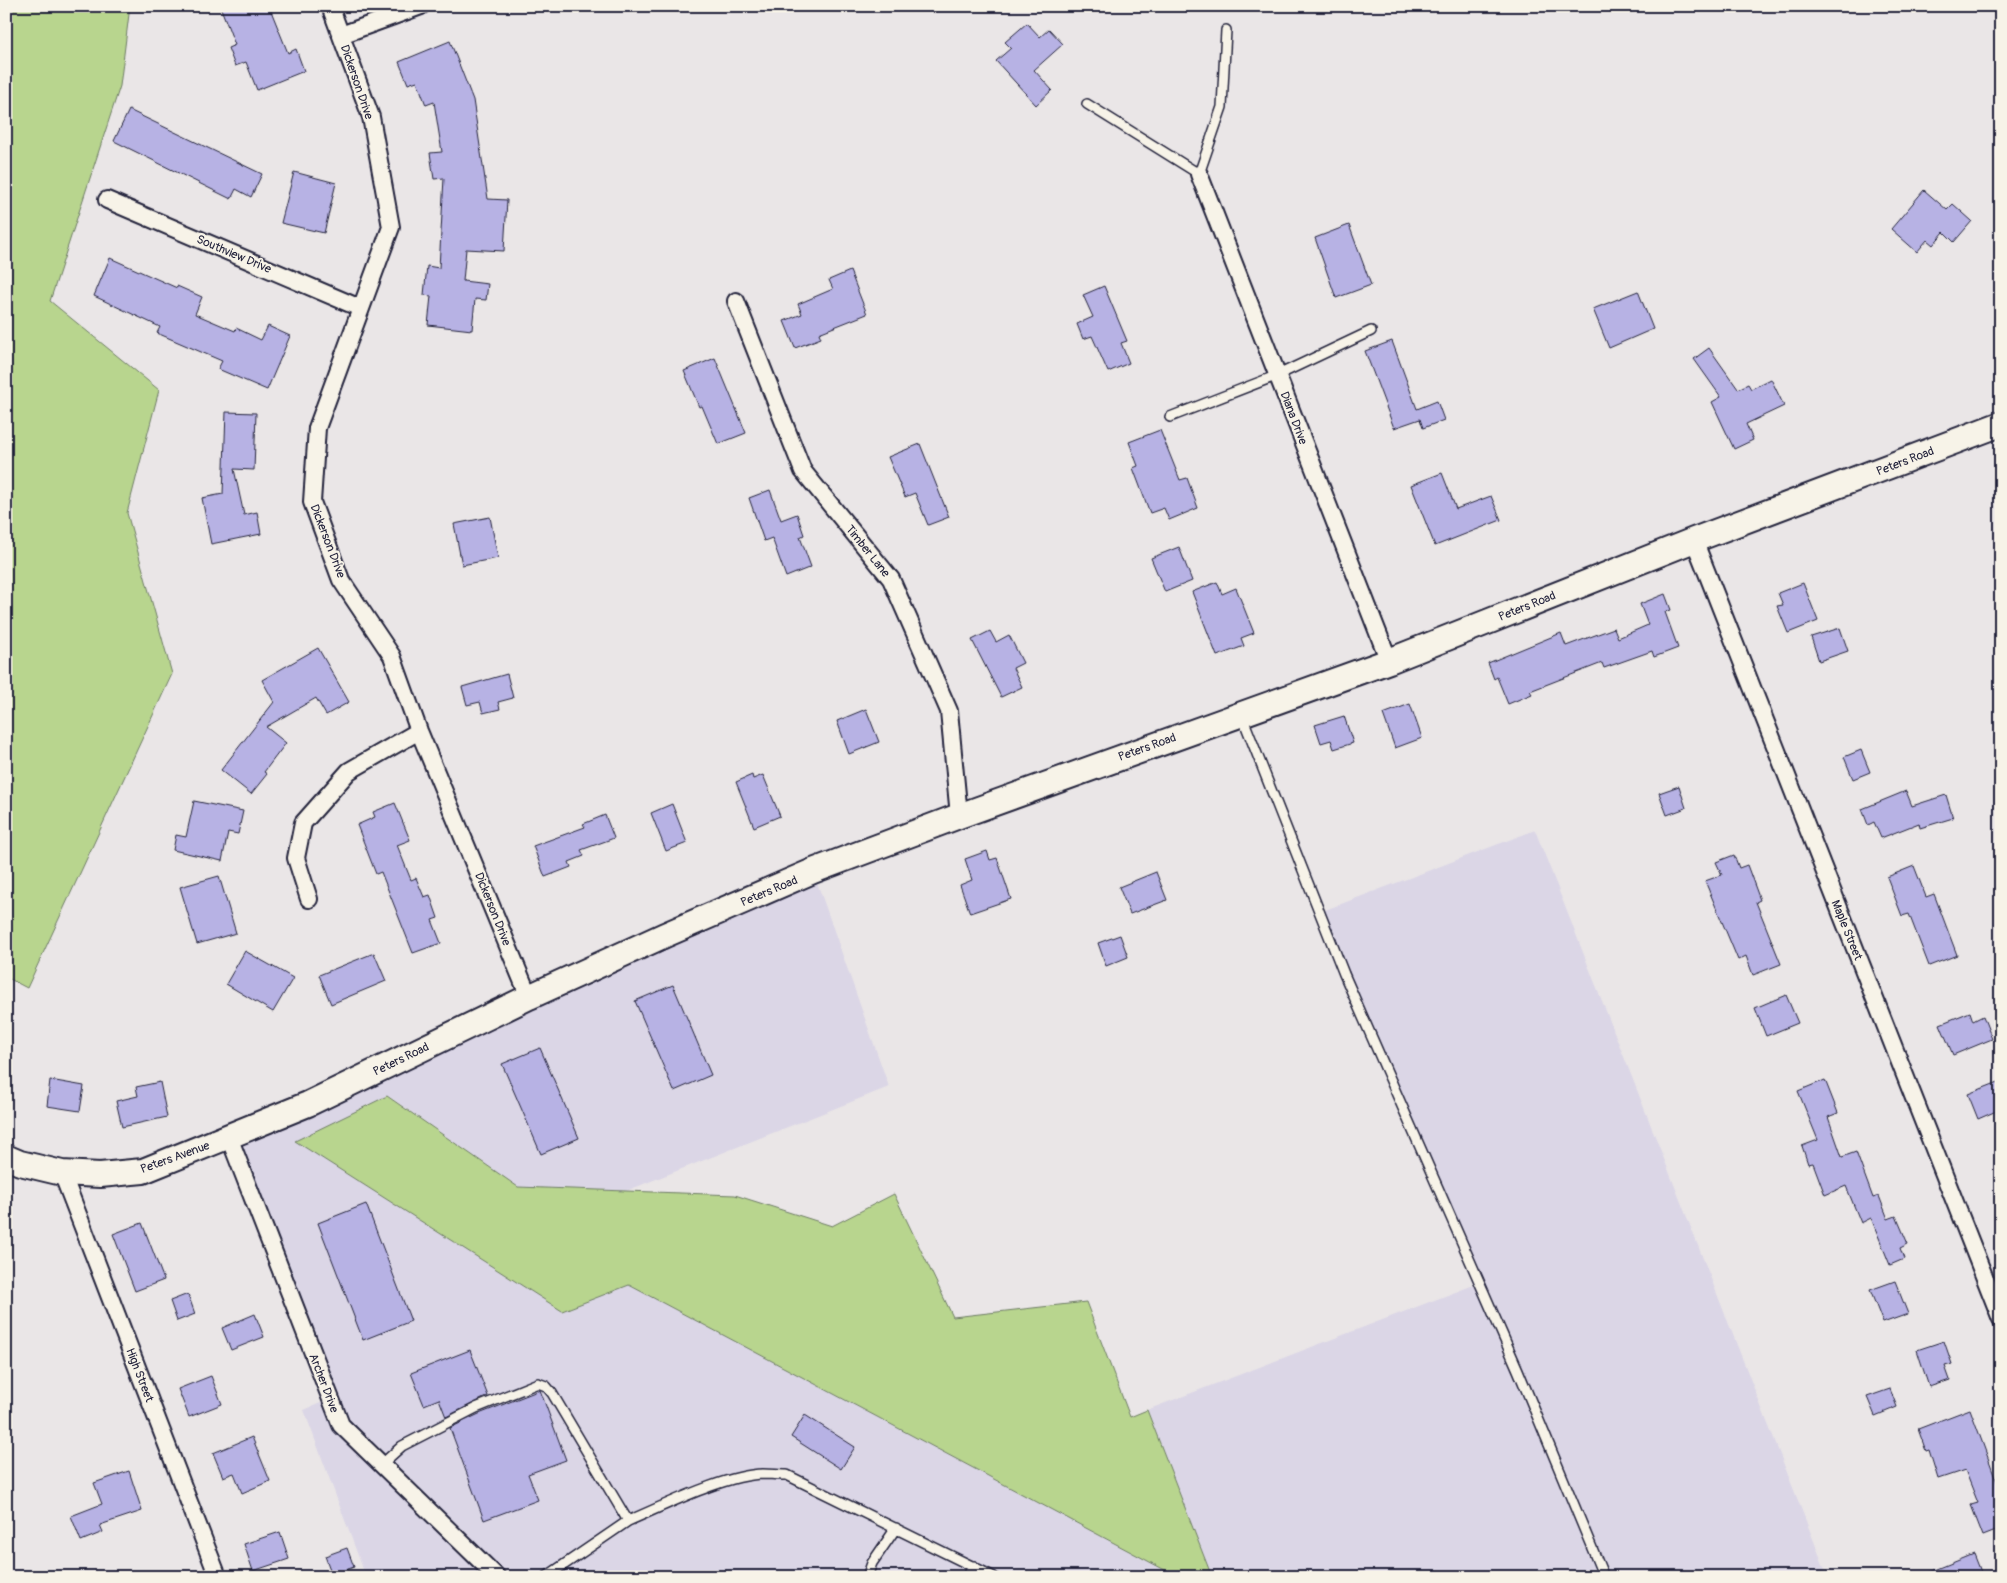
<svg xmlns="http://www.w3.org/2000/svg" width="2007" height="1583" font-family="Pangolin,sans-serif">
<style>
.built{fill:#dbd6e6}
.green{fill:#b8d58e;stroke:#6d7c64}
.building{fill:#b7b2e4;stroke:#22223b}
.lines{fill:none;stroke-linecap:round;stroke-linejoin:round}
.lane-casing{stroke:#22223b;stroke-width:12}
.street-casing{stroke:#22223b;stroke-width:20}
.secondary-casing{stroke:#22223b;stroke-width:28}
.lane{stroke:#f7f3e8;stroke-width:9}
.street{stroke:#f7f3e8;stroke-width:16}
.secondary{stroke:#f7f3e8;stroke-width:24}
.labels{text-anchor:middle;stroke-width:4.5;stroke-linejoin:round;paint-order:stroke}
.street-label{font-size:12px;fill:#22223b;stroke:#f7f3e8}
</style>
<rect width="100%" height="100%" fill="#eae6e7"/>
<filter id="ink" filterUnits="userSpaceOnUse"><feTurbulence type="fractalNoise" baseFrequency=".02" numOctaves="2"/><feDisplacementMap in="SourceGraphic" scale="10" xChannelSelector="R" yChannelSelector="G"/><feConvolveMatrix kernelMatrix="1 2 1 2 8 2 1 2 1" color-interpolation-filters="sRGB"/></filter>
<g filter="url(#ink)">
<!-- built -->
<path class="built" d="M1535 830 1828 1577H1212L1147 1410 1479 1283 1320 912Z
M813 871 889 1087 626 1191 518 1187 388 1096 561 1311 629 1285 1178 1577H366L304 1410 330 1399 229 1137Z"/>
<!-- green -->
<path class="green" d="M6 6H130L120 86 50 301 159 390 127 513 172 674 27 988 6 977Z
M387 1096 518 1187 735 1195 832 1226 894 1194 953 1317 1086 1302 1130 1417 1147 1410 1212 1577H1178L629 1285 562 1311 295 1141Z"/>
<!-- building -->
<path class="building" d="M220 6H269L288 53 296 49 304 71 257 90 246 62 235 66 228 48 235 45Z
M1027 23 1040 37 1049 29 1063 44 1034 70 1052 90 1036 105 996 61 1011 48 1005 42Z
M450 41 473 100 488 199 507 200 504 251 466 249 463 281 488 284 486 300 475 299 472 330 428 325 431 296 424 295 427 266 439 268 444 178 434 179 430 153 442 152 434 102 426 105 417 81 408 84 399 62Z
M129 110 262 174 251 197 236 189 231 199 114 141Z
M294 172 336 183 324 233 281 223Z
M1924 190 1947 210 1953 204 1972 221 1954 242 1944 232 1933 245 1927 240 1917 252 1891 229Z
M1349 225 1371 285 1336 298 1315 238Z
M110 258 177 288V286L202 297 195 314 235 331 236 328 261 340 268 326 290 336 267 390 218 369 222 361 157 333 160 327 94 296Z
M850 271 867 314 819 333 821 338 795 348 784 321 802 314 798 304 833 289 829 280Z
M1104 286 1127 341 1121 343 1129 363 1108 372 1092 336 1083 339 1077 324 1093 317 1083 295Z
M1638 291 1653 329 1609 348 1593 309Z
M1392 341 1417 409 1437 401 1444 420 1423 428 1420 419 1394 428 1365 351Z
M1709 348 1738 389 1748 384 1751 389 1771 379 1784 406 1746 424 1753 440 1734 449 1712 402 1721 397 1694 359Z
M715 358 746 433 718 444 702 406 699 407 684 371Z
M226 412 256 413 254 470 234 469 244 515 257 512 261 534 211 544 202 498 223 494Z
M1160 430 1180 480 1187 478 1198 508 1169 520 1164 508 1150 513 1133 468 1138 466 1129 442Z
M920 444 949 517 928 525 915 493 905 497 888 457Z
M1442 473 1456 509 1491 496 1501 520 1435 546 1411 485Z
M770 490 781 520 797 514 804 535 800 537 811 567 786 577 772 538 764 541 749 498Z
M490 517 498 558 462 565 454 524Z
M1179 547 1192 581 1165 592 1151 558Z
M1217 582 1222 594 1236 588 1254 633 1241 638 1244 646 1217 656 1192 592Z
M1803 583 1818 621 1788 633 1777 606 1783 605 1778 593Z
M1665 594 1671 610 1665 612 1678 648 1654 657 1652 651 1604 668 1602 663 1530 691 1532 694 1508 704 1497 677 1494 679 1488 663 1561 633 1566 646 1614 628 1618 638 1648 625 1640 604Z
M1840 628 1848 651 1819 661 1811 637Z
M990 631 996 642 1009 635 1023 663 1013 668 1022 687 1001 697 972 640Z
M318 648 349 702 326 715 316 698 266 727 286 743 264 772 267 774 251 794 221 770 274 702 262 680Z
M507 674 513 698 498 702 500 709 483 713 480 702 467 705 462 687Z
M1410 704 1422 738 1395 748 1383 714Z
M866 709 879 742 849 754 837 721Z
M1344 716 1353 743 1334 749 1331 740 1321 743 1315 725Z
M1861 750 1870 772 1853 779 1844 757Z
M752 775 753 779 763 775 780 816 754 827 736 782Z
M1679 786 1686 808 1667 815 1659 793Z
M1906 791 1912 806 1946 795 1953 818 1920 828 1919 823 1881 838 1874 822 1868 825 1862 809Z
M194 801 243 811 238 834 228 832 222 861 173 850 176 835 186 837Z
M395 803 410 840 397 845 411 880 416 878 424 897 430 895 438 918 432 920 441 943 413 953 381 872 376 874 357 825 375 817 373 812Z
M672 804 687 843 666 851 651 813Z
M605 815 614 838 581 850 584 856 569 862 571 867 545 877 533 846 585 827 583 824Z
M987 851 990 860 997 858 1011 899 970 913 960 885 972 880 965 859Z
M1734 855 1739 868 1747 865 1760 900 1756 902 1781 964 1753 975 1746 956 1738 960 1705 881 1722 875 1716 862Z
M1914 866 1926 897 1934 894 1957 955 1929 966 1909 914 1902 916 1887 877Z
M1156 872 1167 900 1130 914 1119 887Z
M219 876 236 933 197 944 180 887Z
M1120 935 1128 957 1106 966 1098 943Z
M245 951 293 978 273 1012 226 984Z
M374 953 386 981 331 1004 319 975Z
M673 985 711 1075 674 1091 635 1001Z
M1786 995 1798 1023 1766 1036 1755 1008Z
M1970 1012 1973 1021 1983 1016 1992 1039 1953 1055 1940 1024Z
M540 1048 579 1138 541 1154 502 1064Z
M50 1080 84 1086 80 1111 47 1106Z
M1825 1080 1838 1113 1828 1117 1842 1157 1856 1152 1873 1198 1879 1196 1888 1219 1896 1216 1908 1244 1900 1248 1904 1259 1890 1265 1871 1218 1861 1223 1846 1186 1825 1195 1813 1163 1808 1164 1802 1146 1818 1140 1798 1091Z
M2001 1081V1109L1978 1119 1968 1094Z
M160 1082 167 1117 122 1127 116 1101 138 1096 136 1087Z
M366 1204 411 1321 363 1340 318 1223Z
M142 1223 164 1280 135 1291 113 1234Z
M1895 1281 1908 1314 1883 1323 1870 1290Z
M188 1294 195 1314 177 1321 170 1301Z
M255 1314 264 1337 231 1350 222 1328Z
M1944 1341 1952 1364 1945 1366 1950 1380 1929 1387 1917 1350Z
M470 1350 488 1396 446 1417 439 1399 424 1405 411 1373Z
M211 1376 222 1404 189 1417 178 1389Z
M1890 1389 1897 1407 1875 1416 1867 1397Z
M540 1390 566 1460 528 1474 538 1500 484 1520 450 1428 479 1414Z
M1970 1409 2001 1493V1529L1983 1536 1971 1505 1978 1503 1965 1470 1938 1479 1929 1450 1926 1451 1918 1429Z
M805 1415 855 1447 841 1469 791 1437Z
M252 1437 270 1481 242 1493 234 1473 223 1477 213 1453Z
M129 1471 142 1511 100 1525 103 1532 81 1541 71 1516 102 1504 94 1483Z
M280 1532 289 1559 253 1571 244 1544Z
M347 1548 354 1567 332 1575 325 1556Z
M1974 1554 1983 1577H1920V1576Z"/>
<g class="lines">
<!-- lane casing -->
<g class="lane-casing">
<path id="lane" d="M1087 104 1199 174 1222 107 1226 30
M1170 417 1278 375 1371 331
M1242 716 1344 974 1518 1370 1604 1577
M381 1465 402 1446 476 1408 538 1383 546 1386 552 1393 628 1521 546 1577
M628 1521C664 1506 724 1475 763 1474 771 1474 779 1475 787 1475L994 1577
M867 1577 872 1563 896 1528
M967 1577 974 1566"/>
</g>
<!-- street casing -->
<g class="street-casing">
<path id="street" d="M330 6 371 117 391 227 317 428 312 502 341 580 392 656 419 731 529 997
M341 35 421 6
M1199 174 1389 661
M107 200 360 308
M736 301 803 471 891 579 949 711 959 816
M1694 540 2001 1319
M309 899 296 858 303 823 349 771 419 731
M229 1137 341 1425 497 1577
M62 1173 218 1577"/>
</g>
<!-- secondary casing -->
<g class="secondary-casing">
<path id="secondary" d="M6 1157 20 1163 62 1173 100 1175 143 1171 308 1104 529 997 665 935 813 871 959 816 1389 661 1694 540 2001 424"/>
</g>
<!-- lane -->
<use href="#lane" class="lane"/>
<!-- street -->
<use href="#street" class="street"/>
<!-- secondary -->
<use href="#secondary" class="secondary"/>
</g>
</g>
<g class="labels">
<!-- street labels -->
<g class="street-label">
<text transform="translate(357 82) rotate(71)" y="4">Dickerson Drive</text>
<text transform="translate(234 254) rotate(23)" y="4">Southview Drive</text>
<text transform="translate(1294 418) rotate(69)" y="4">Diana Drive</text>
<text transform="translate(1905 461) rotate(-21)" y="4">Peters Road</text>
<text transform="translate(328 541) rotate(69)" y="4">Dickerson Drive</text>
<text transform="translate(868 551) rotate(51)" y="4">Timber Lane</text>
<text transform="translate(1527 606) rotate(-22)" y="4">Peters Road</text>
<text transform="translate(1147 747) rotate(-20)" y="4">Peters Road</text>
<text transform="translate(769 891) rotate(-23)" y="4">Peters Road</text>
<text transform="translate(493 909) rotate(68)" y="4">Dickerson Drive</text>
<text transform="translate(1847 930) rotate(68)" y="4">Maple Street</text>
<text transform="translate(401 1059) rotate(-26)" y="4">Peters Road</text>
<text transform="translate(175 1157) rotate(-20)" y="4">Peters Avenue</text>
<text transform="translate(140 1375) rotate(69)" y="4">High Street</text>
<text transform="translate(324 1383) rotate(69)" y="4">Archer Drive</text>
</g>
</g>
<!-- margin -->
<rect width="2007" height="1583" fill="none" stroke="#f7f3e8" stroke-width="25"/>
<rect x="12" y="12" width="1982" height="1558" fill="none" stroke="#22223b" stroke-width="2" filter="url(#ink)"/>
</svg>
